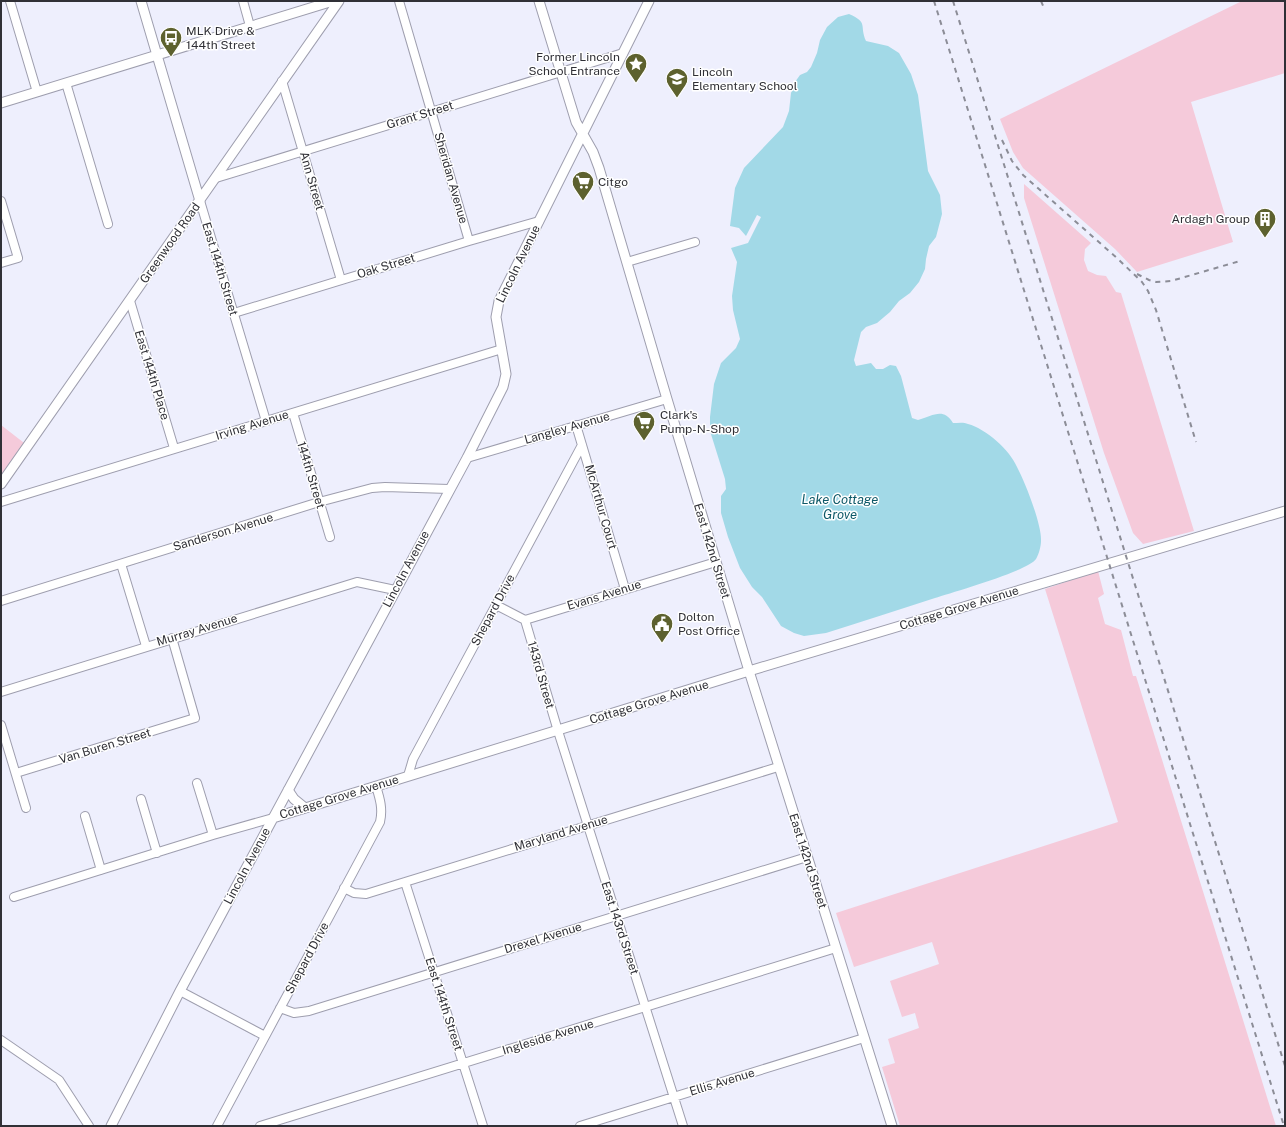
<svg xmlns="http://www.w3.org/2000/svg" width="1286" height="1127" font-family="'Public Sans',sans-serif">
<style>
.green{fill:#f5cada}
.water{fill:#a2d9e7}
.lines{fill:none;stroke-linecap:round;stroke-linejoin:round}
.minor-casing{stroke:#9e9eae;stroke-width:10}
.tertiary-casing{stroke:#9e9eae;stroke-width:11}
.minor{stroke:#fff;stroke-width:8}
.tertiary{stroke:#fff;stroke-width:9}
.rail{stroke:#8c8d97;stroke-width:2;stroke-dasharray:5 5;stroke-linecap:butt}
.labels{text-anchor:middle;stroke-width:3;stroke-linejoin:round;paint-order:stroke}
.poi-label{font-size:12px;fill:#303036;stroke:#fff;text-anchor:start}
.street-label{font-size:12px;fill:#303036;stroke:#fff}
.water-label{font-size:13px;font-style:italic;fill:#0e5968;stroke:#fff}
</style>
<rect width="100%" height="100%" fill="#eeeffd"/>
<!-- green -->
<path class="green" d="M1242 1H1285V73L1191 102 1233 242 1137 272 1115 249 1023 168 1013 152 1000 119Z
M1024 184 1091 243 1085 249 1084 260 1088 271 1097 275 1106 276 1116 292 1121 293 1194 531 1143 544 1133 533 1104 453 1024 198Z
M1 425 28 446 1 485Z
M1098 571 1104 594 1098 598 1105 624 1121 630 1133 676H1136L1276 1126H900L882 1067 895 1063 888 1039 919 1028 915 1013 902 1017 890 981 939 964 932 942 854 967 836 913 1118 822 1045 589Z"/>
<!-- water -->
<path class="water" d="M849 14C869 23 859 25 866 41L888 46 899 53 911 74 918 95 928 171 940 195 942 214 936 237 929 246 926 259 925 269 919 282 910 293 899 301 890 312 877 323 866 327 861 332 854 360 856 366 871 363 876 369H883L890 365 896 366 901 376 912 418 918 420C933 416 943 407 953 423 958 423 964 422 968 424 986 429 1010 450 1017 467 1025 482 1042 525 1041 541 1041 546 1039 554 1036 559 1028 571 953 592 935 598 899 610 863 621 826 633L804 636 794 633 781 626 762 597 752 587 740 568 728 537 721 513V496L726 489 725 479 710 431V417L714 384 721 363 736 348 740 339 733 310 732 296 737 262 731 248 748 243 761 217 757 215 746 236 739 228 730 226 735 188 744 168 783 127 789 111 791 93 795 82 800 75 807 72 811 67 817 53 820 40 827 27 838 17Z"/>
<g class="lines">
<!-- minor casing -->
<g class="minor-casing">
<path id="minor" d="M10 1 37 92
M243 1 250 26
M399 1 469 241
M282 81 341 280
M66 83 108 224
M216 178 623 53
M1 201 18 258 1 263
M200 201 266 421
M627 262 695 242
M130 301 174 448
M234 313 469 241 539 221
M293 413 330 537
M576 425 625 589
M467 458 667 399
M1 502 502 349
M121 564 146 646
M1 601 319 502 372 488 385 487 449 489
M496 605 525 620 716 562
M525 620 558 731 683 1126
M1 692 357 582 395 590
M1 725 26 808
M16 773 195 718 172 638
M408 776 413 759 582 445
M197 783 213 835
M141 799 157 853
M85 816 101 870
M405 882 483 1126
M344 888 354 893 366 894 778 767
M14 897 213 835 273 818
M180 991 265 1036
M280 1008 294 1013 309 1011 807 857
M1 1040 59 1080 89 1126
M217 1126 380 822C383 809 380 799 376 786
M260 1126 836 948
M580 1126 864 1038"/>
</g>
<!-- tertiary casing -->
<g class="tertiary-casing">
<path id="tertiary" d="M141 1 200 201
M539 1 576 122 593 152 599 168 667 399 749 671 892 1126
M1 103 333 1
M1 484 339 1
M288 790 294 799 305 808
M273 818 749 671 1285 511
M111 1126 180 991 467 458 503 387 506 374 496 317 499 301 649 1"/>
</g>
<!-- minor -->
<use href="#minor" class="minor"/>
<!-- tertiary -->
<use href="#tertiary" class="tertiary"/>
<!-- rail -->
<path class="rail" d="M934 1 1284 1126
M953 1 1285 1066
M1041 1 1044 8
M1002 140 1012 161 1023 175 1118 259 1142 282 1148 291 1156 310 1196 442
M1137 274 1149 280 1156 282 1171 281 1240 261"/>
</g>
<!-- icons -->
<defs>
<g id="bus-pin" transform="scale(1.15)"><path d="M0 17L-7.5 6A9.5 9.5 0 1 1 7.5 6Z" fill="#5d612e" stroke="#fff"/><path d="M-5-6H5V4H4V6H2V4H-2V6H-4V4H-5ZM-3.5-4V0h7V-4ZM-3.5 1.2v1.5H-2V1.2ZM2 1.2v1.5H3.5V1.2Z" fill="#fff"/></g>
<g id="sight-pin" transform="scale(1.15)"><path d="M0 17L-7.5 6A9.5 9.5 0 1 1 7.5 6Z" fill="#5d612e" stroke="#fff"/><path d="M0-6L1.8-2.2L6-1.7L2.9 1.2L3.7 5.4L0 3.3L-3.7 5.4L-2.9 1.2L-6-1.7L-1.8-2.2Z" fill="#fff"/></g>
<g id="school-pin" transform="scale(1.15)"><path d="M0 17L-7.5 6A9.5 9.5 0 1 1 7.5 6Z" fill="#5d612e" stroke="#fff"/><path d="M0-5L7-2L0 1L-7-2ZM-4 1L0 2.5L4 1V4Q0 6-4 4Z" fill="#fff"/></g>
<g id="supermarket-pin" transform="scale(1.15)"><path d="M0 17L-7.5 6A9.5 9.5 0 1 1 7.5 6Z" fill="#5d612e" stroke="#fff"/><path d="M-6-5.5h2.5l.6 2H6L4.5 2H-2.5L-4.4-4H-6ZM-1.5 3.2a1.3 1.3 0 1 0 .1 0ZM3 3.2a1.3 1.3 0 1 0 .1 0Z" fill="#fff"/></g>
<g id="building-pin" transform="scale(1.15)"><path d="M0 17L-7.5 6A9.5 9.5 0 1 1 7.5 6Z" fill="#5d612e" stroke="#fff"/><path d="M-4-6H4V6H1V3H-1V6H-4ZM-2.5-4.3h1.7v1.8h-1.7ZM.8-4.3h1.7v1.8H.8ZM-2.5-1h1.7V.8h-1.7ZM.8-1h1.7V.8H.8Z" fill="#fff"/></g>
<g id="civic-pin" transform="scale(1.15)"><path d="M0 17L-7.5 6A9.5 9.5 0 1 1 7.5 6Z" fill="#5d612e" stroke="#fff"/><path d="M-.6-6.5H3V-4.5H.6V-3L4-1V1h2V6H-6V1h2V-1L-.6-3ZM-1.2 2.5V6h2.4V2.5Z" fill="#fff"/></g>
</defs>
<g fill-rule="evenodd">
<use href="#bus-pin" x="171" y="38"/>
<use href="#sight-pin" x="636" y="64"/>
<use href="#school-pin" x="677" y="79"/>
<use href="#supermarket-pin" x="583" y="182"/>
<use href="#building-pin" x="1265" y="219"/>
<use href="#supermarket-pin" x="644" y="422"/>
<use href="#civic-pin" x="662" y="624"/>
</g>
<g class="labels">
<!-- poi labels -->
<g class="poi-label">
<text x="186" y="35">MLK Drive &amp;<tspan x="186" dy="14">144th Street</tspan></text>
<text x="620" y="61" text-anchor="end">Former Lincoln<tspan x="620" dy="14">School Entrance</tspan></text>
<text x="692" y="76">Lincoln<tspan x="692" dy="14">Elementary School</tspan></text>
<text x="598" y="186">Citgo</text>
<text x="1250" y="223" text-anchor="end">Ardagh Group</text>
<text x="660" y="419">Clark's<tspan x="660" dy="14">Pump-N-Shop</tspan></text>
<text x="678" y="621">Dolton<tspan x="678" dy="14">Post Office</tspan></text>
</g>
<!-- street labels -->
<g class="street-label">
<text transform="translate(420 115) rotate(-17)" y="4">Grant Street</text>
<text transform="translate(451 178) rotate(74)" y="4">Sheridan Avenue</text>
<text transform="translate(312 181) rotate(74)" y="4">Ann Street</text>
<text transform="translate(170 243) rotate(-55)" y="4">Greenwood Road</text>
<text transform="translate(518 264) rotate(-64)" y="4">Lincoln Avenue</text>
<text transform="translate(386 266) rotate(-17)" y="4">Oak Street</text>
<text transform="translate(220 269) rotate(73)" y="4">East 144th Street</text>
<text transform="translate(152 375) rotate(73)" y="4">East 144th Place</text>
<text transform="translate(252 425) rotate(-17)" y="4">Irving Avenue</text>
<text transform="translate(567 428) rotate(-16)" y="4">Langley Avenue</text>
<text transform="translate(311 475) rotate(73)" y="4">144th Street</text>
<text transform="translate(601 507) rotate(74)" y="4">McArthur Court</text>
<text transform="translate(223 532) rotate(-17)" y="4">Sanderson Avenue</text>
<text transform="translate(712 551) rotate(73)" y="4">East 142nd Street</text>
<text transform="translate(406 569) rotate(-62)" y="4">Lincoln Avenue</text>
<text transform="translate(604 595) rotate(-17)" y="4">Evans Avenue</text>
<text transform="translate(959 608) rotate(-17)" y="4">Cottage Grove Avenue</text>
<text transform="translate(493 610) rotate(-62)" y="4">Shepard Drive</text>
<text transform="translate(197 630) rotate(-17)" y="4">Murray Avenue</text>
<text transform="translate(541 675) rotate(74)" y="4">143rd Street</text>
<text transform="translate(649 702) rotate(-17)" y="4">Cottage Grove Avenue</text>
<text transform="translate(105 746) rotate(-17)" y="4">Van Buren Street</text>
<text transform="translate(339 797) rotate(-17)" y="4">Cottage Grove Avenue</text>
<text transform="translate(561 833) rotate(-17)" y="4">Maryland Avenue</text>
<text transform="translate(808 861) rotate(72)" y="4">East 142nd Street</text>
<text transform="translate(247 866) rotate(-62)" y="4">Lincoln Avenue</text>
<text transform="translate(620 928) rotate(72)" y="4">East 143rd Street</text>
<text transform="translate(543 938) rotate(-17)" y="4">Drexel Avenue</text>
<text transform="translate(307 958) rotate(-62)" y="4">Shepard Drive</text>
<text transform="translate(444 1004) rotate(72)" y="4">East 144th Street</text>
<text transform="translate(548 1037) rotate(-17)" y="4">Ingleside Avenue</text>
<text transform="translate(722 1082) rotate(-17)" y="4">Ellis Avenue</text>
</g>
<!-- water labels -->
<g class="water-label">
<text x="840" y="504">Lake Cottage<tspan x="840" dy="15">Grove</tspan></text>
</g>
</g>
<!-- border -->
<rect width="1286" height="1127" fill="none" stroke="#303036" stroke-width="4"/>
</svg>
